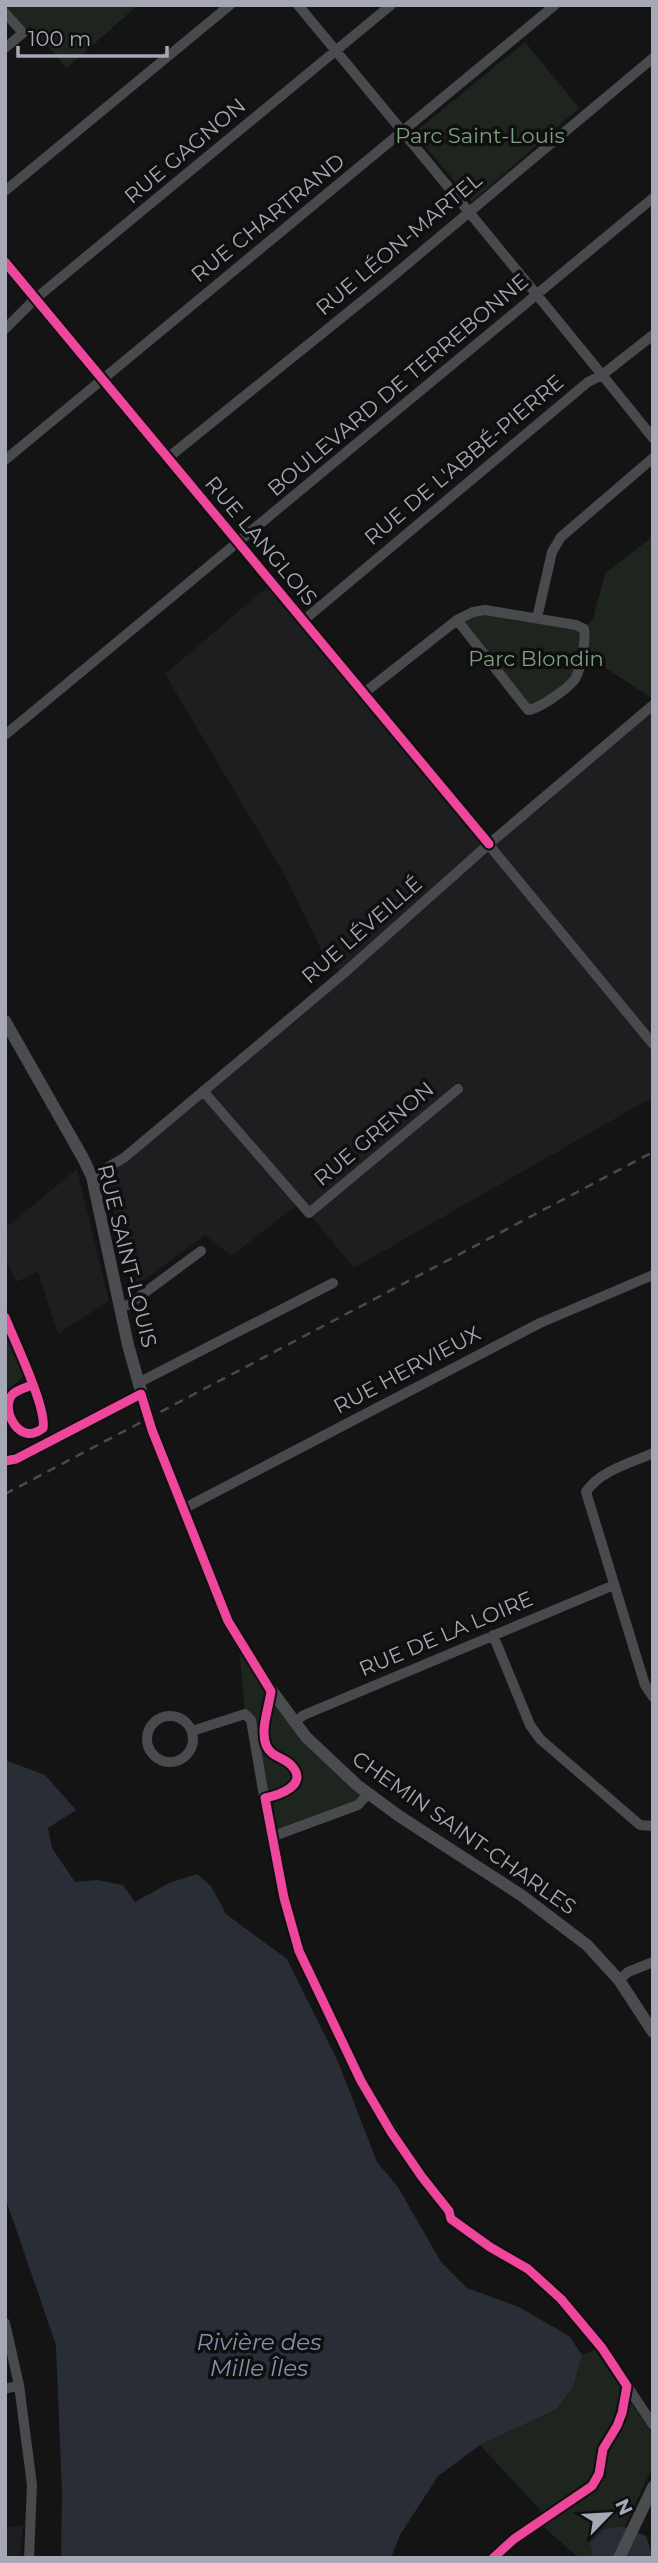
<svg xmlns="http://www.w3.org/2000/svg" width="658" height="2563" font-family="Montserrat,sans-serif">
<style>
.built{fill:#1e1e20}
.green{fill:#1e251f}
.water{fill:#292d35}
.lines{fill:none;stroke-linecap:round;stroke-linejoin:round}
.minor{stroke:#494a4d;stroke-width:10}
.major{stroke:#4b4c4f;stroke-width:12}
.rail{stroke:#494a4d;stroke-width:2.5;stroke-dasharray:9 7;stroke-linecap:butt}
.cycleway-casing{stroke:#0f0f10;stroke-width:13}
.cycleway{stroke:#ed469a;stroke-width:9}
.labels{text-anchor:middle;stroke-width:7;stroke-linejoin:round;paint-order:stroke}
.park-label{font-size:21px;fill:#7e9f84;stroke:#0f0f10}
.street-label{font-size:21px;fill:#a6a9b5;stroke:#0f0f10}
.water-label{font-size:23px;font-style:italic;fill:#7f92ae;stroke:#0f0f10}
</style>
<rect width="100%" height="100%" fill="#141415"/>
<!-- built -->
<path class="built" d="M273 582 489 843 653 705V1097L354 1268 300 1203 231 1256 205 1235 132 1289 105 1178 342 974 325 957 285 876 165 674Z
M77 1169 109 1301 58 1334 38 1272 16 1282 5 1256V1228Z
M23 2525 20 2558H5V2528Z"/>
<!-- green -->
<path class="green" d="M5 5H138L67 68 34 31 23 33 5 13Z
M525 42 579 108 472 202 414 133Z
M653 536V699L609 670 581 657 575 680 528 710 457 620 473 612 584 629 593 619 605 574Z
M5 1323 27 1372 5 1394Z
M238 1635 298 1721 372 1791 353 1804 271 1837 245 1714Z
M595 2350 653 2435V2466L625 2525 604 2529 590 2543 593 2558H579L538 2522 543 2513 480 2445 557 2409 574 2385 582 2355Z"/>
<!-- water -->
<path class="water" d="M5 1760 45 1775 76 1810 48 1828 52 1848 75 1882 97 1880 123 1885 135 1902 169 1883 197 1874 211 1886 226 1914 287 1959 339 2064 377 2162 398 2187 441 2262 467 2288 519 2307 569 2336 582 2355 574 2385 557 2409 480 2445 438 2476 400 2535 391 2558H61L62 2493 56 2345 5 2197Z
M622 2526 646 2536 653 2558H593L590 2543 604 2529Z"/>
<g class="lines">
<!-- minor -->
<path class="minor" d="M298 5C417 149 536 292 653 438
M5 13 23 33 5 48
M5 191 230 5
M5 262 169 457 653 1044
M5 329 35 299 391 5
M169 457 387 281 653 58
M5 460 555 5
M537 618 552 552 561 537 653 458
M304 620 588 382 602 375 653 335
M364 693 457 620 473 612 485 610 576 625 584 629C586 640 581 669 575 679 569 688 539 709 528 710L457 620
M5 735 653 198
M203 1091 309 1213 458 1089
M92 1177 125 1157 343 974 489 844 653 705
M120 1307 128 1305 201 1251
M5 1317C14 1340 47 1408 43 1428 19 1448 0 1408 12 1395 16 1390 25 1388 32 1385
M138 1383 333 1283
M653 1453C631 1463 599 1471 586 1492L645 1685 653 1697
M183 1509 540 1323 653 1275
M493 1635 530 1725 540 1739 640 1825 653 1826
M147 1739a23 23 0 1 1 46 0a23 23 0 1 1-46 0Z
M294 1722 304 1715 614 1585
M192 1731 245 1714 251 1720 271 1837 284 1898 299 1951 367 2091 422 2177 449 2211 451 2219 490 2247 528 2269 561 2299 602 2348 653 2425
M271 1837 358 1805 368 1794
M619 1980 628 1972 653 1962
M5 2323 19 2385 32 2485 29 2558
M5 2389 19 2385
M493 2558 514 2539 538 2522"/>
<!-- major -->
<path class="major" d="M5 1021 83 1158 92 1177 128 1345 152 1430 228 1621 261 1676 306 1737 357 1785 399 1816 521 1895 587 1945 619 1980 653 2032
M619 2558 653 2487"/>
<!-- rail -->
<path class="rail" d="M5 1494 653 1152"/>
<!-- cycleway casing -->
<g class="cycleway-casing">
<path id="cycleway" d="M5 262 489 844
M5 1317C14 1340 47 1408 43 1428 19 1448 0 1408 12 1395 16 1390 25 1388 32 1385
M5 1461 16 1459 141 1394 152 1430 228 1621 271 1691C269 1708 260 1729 266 1745 271 1757 283 1757 291 1765 310 1785 279 1795 265 1798L284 1898 299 1951 361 2081 391 2132 422 2177 449 2211 451 2219 490 2247 528 2269 561 2299 602 2348 627 2386 622 2413 617 2426 603 2449 599 2474 592 2486 514 2539 493 2558"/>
</g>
<!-- cycleway -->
<use href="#cycleway" class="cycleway"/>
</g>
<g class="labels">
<!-- park labels -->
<g class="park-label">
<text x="480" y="143">Parc Saint-Louis</text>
<text x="536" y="666">Parc Blondin</text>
</g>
<!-- street labels -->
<g class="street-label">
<text transform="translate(185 151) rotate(-40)" y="7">RUE GAGNON</text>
<text transform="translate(268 218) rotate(-39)" y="7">RUE CHARTRAND</text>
<text transform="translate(399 244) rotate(-40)" y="7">RUE LÉON-MARTEL</text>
<text transform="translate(398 385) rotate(-40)" y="7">BOULEVARD DE TERREBONNE</text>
<text transform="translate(464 460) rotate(-40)" y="7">RUE DE L'ABBÉ-PIERRE</text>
<text transform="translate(261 541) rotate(50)" y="7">RUE LANGLOIS</text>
<text transform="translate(362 930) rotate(-41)" y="7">RUE LÉVEILLÉ</text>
<text transform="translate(374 1134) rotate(-40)" y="7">RUE GRENON</text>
<text transform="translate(127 1256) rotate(76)" y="7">RUE SAINT-LOUIS</text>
<text transform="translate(407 1370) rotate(-28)" y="7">RUE HERVIEUX</text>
<text transform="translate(446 1634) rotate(-23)" y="7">RUE DE LA LOIRE</text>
<text transform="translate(464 1833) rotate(35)" y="7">CHEMIN SAINT-CHARLES</text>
</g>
<!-- water labels -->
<g class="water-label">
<text x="259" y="2350">Rivière des<tspan x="259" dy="26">Mille Îles</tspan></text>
</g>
</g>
<!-- border -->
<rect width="658" height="2563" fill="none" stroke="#a6a9b5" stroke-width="14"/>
<!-- north arrow -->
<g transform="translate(609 2514) rotate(65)" stroke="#0f0f10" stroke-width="5" paint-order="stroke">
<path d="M0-5L12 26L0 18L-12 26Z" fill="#a6a9b5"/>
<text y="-10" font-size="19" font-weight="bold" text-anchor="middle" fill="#a6a9b5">N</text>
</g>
<!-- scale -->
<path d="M18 46v10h149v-10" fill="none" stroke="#a6a9b5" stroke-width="3.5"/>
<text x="28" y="46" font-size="21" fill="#a6a9b5" stroke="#0f0f10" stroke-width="5" paint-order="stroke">100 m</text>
</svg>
